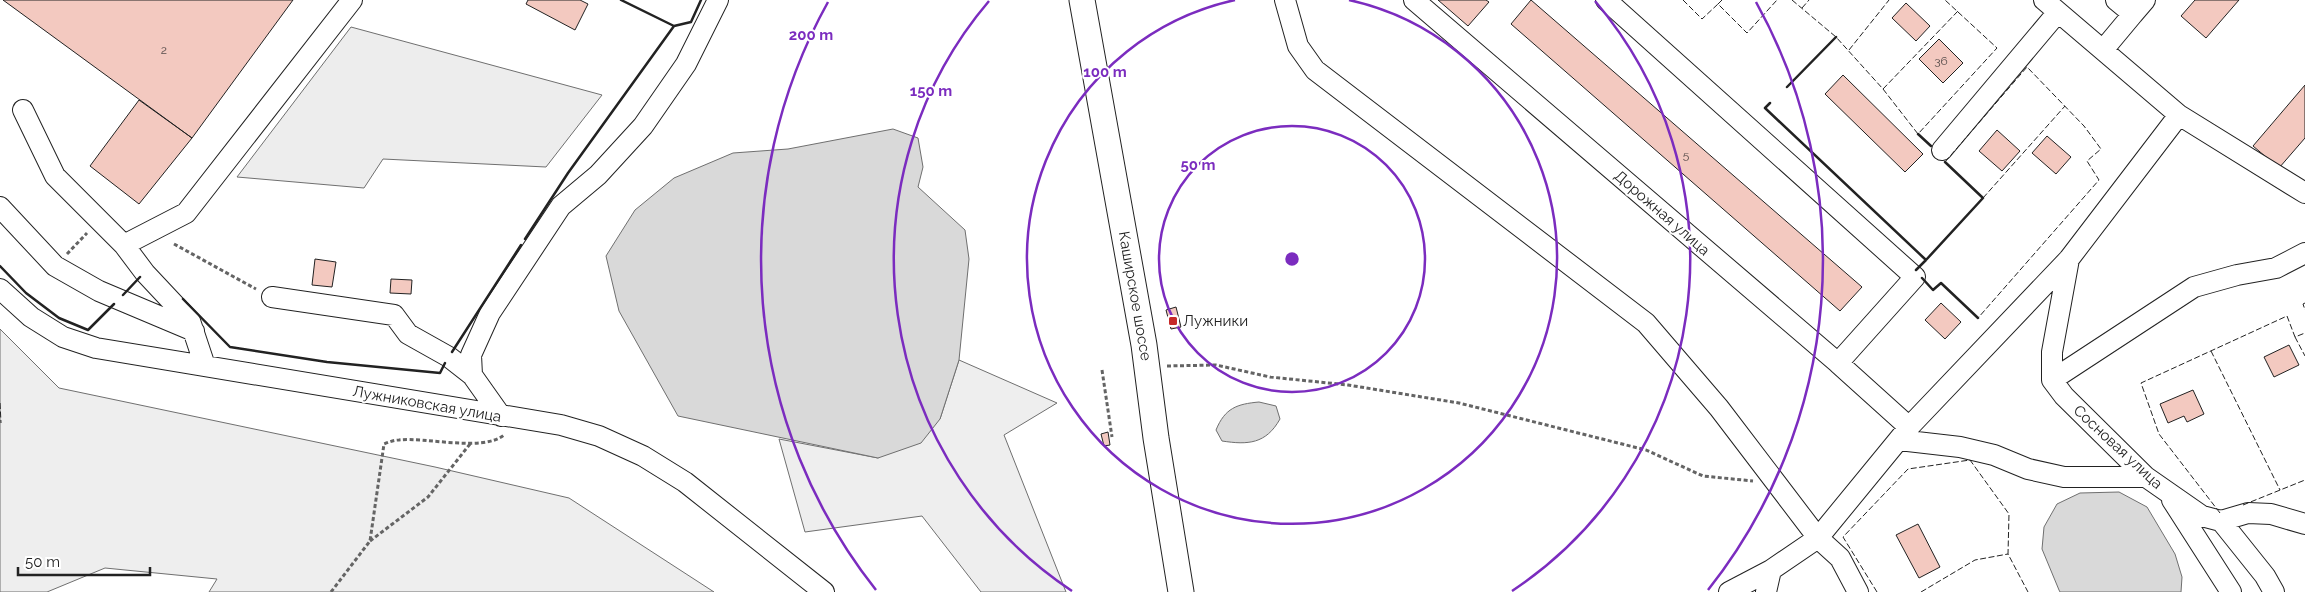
<svg xmlns="http://www.w3.org/2000/svg" width="2305" height="592" font-family="Raleway,sans-serif">
<style>
.green{fill:#eee;stroke:#6f6f6f}
.parking{fill:#ededed;stroke:#6f6f6f}
.water{fill:#d9d9d9;stroke:#6f6f6f}
.building{fill:#f3c9c0;stroke:#222}
.lines{fill:none;stroke-linecap:round;stroke-linejoin:round}
.minor-casing{stroke:#222;stroke-width:22}
.major-casing{stroke:#222;stroke-width:27}
.path{stroke:#646464;stroke-width:3;stroke-dasharray:4 2.5;stroke-linecap:butt}
.minor{stroke:#fff;stroke-width:20}
.major{stroke:#fff;stroke-width:25}
.fence{stroke:#222;stroke-width:1;stroke-dasharray:6 2.5;stroke-linecap:butt}
.wall{stroke:#222;stroke-width:2.5}
.ring{fill:none;stroke:#7b2cbf;stroke-width:2.5}
.poi-dot{fill:#c62828;stroke:#fff;stroke-width:2}
.labels{text-anchor:middle;stroke-width:4;stroke-linejoin:round;paint-order:stroke}
.number-label{font-size:12px;fill:#564c4a}
.street-label{font-size:15px;fill:#222;stroke:#fff}
.poi-label{font-size:15px;fill:#222;stroke:#fff;text-anchor:start}
.centre{fill:#7b2cbf;stroke:#fff;stroke-width:2.5}
.ring-label{font-size:15px;text-anchor:middle;font-weight:bold;fill:#7b2cbf;stroke:#fff;stroke-width:4;stroke-linejoin:round;paint-order:stroke}
</style>
<rect width="100%" height="100%" fill="#fff"/>
<!-- green -->
<path class="green" d="M0 329 59 388 435 467 569 498 714 592H209L217 579 105 568 47 592H0Z
M959 360 1057 403 1004 435 1066 592H981L922 516 805 532 779 439 878 458 940 419Z"/>
<!-- parking -->
<path class="parking" d="M351 27 602 95 546 167 383 159 364 188 237 177Z"/>
<!-- water -->
<path class="water" d="M893 129 918 138 923 167 918 187 965 230 969 259 959 360 940 419 921 443 878 458 678 416 619 311 606 256 635 210 674 178 733 153 788 149Z
M1259 402 1276 406 1280 419C1266 444 1248 445 1222 441L1216 430C1225 408 1237 404 1259 402Z
M2119 492 2147 507 2175 554 2182 577 2181 592H2060L2059 590 2042 549 2044 527 2057 504 2080 493Z"/>
<!-- building -->
<path class="building" d="M3 0H293L192 138Z
M528 0H580L588 4 575 30 526 4Z
M1438 0H1486L1489 2 1468 26Z
M1531 0 1862 287 1840 311 1511 24Z
M2195 0H2239L2206 38 2181 16Z
M1906 3 1930 26 1916 41 1892 18Z
M1939 39 1963 63 1943 83 1919 59Z
M1843 75 1923 154 1905 172 1825 94Z
M2305 85V138L2279 168 2253 146Z
M139 100 192 138 139 204 90 166Z
M1997 130 2020 151 2002 171 1979 151Z
M2047 136 2071 157 2056 174 2032 153Z
M315 259 336 262 332 287 312 285Z
M391 279 412 280 411 294 390 293Z
M1941 303 1961 322 1945 339 1925 320Z
M1176 307 1181 327 1171 329 1166 310Z
M2289 345 2299 365 2274 377 2264 357Z
M2193 390 2204 414 2187 422 2184 416 2168 423 2160 404Z
M1108 432 1110 445 1104 446 1101 434Z
M1918 524 1940 567 1919 578 1896 535Z"/>
<g class="lines">
<!-- minor casing -->
<g class="minor-casing">
<path id="minor" d="M1285 0 1298 46 1315 70 1646 323 1719 408 1818 538 1840 558 1858 592
M1414 0 1838 363 1909 427
M1606 0 1915 277 1838 363
M2044 0 2179 115 2305 193
M2133 14 2145 0
M2103 50 2133 14 2116 0
M23 110 55 176 124 245
M1942 150 2058 12
M0 207 55 266 99 291 194 331
M2069 259 2052 352V380L2064 396 2146 477 2202 516 2221 521 2248 513 2271 514 2305 524
M0 289 31 317 63 337 96 348 561 425 599 436 643 456 685 482 824 592
M272 297 394 315 408 334 449 357 472 375
M205 366 190 321 145 273 124 245 186 213 352 0
M2052 380 2194 287 2237 275 2276 268 2305 253
M501 416 472 375 471 355 490 313 561 206 598 175 643 126 686 64 718 0
M1899 440 1960 447 1994 455 2028 469 2064 477H2146
M2172 500 2231 592
M2221 521 2265 576 2274 592
M1729 592 1771 570
M1766 592 1771 570 1818 538 1909 427 2069 259 2179 115"/>
</g>
<!-- major casing -->
<g class="major-casing">
<path id="major" d="M1082 0 1144 345 1156 438 1181 592"/>
</g>
<!-- path -->
<path class="path" d="M174 244 256 289
M67 254 87 233
M1167 366 1216 365 1270 377 1348 385 1459 403 1646 450 1703 476 1753 481
M1102 370 1112 437
M370 541 428 497 470 444
M331 592 370 541 384 444C389 442 394 440 399 440 426 437 483 452 504 435"/>
<!-- minor -->
<use href="#minor" class="minor"/>
<!-- major -->
<use href="#major" class="major"/>
<!-- fence -->
<path class="fence" d="M1683 0 1702 19 1718 4 1747 33 1777 0
M1792 0 1836 37 1883 89 1918 134 1997 48 1945 0
M1718 4 1722 0
M1802 8 1809 0
M1849 50 1889 0
M1883 89 1958 11
M1945 162 2027 67 2084 126 2101 149 2087 161 2099 180 1978 318
M1983 198 2065 106
M2305 303 2303 304 2305 310
M2295 337 2305 356
M2211 351 2280 490
M0 403 1 423
M2243 505 2305 480
M2220 513 2159 434 2141 383 2287 316 2295 337 2305 333
M1877 592 1843 537 1908 469 1970 460 2009 514 2008 554 2028 592
M1921 592 1975 560 2008 554"/>
<!-- wall -->
<path class="wall" d="M674 26 691 22 701 0
M1787 87 1836 37
M1770 103 1765 108 1926 260 1916 270
M1918 134 1931 146
M525 239 568 173 674 26 621 0
M1926 260 1983 198 1945 162
M0 266 26 293 59 318 88 330 114 304
M1922 278 1933 290 1941 283 1978 318
M123 295 140 277
M183 299 230 347 327 362 440 373 445 363
M452 352 521 245"/>
</g>
<!-- distance rings -->
<g class="ring">
<circle cx="1292" cy="259" r="133"/>
<path d="M1349 0A265 265 0 1 1 1235 0"/>
<path d="M1072 591A398 398 0 0 1 989 1M1595 1A398 398 0 0 1 1512 591"/>
<path d="M876 590A531 531 0 0 1 828 2M1756 2A531 531 0 0 1 1708 590"/>
</g>
<!-- markers -->
<rect class="poi-dot" x="1168" y="316" width="10" height="10" rx="2.5"/>
<g class="labels">
<!-- number labels -->
<g class="number-label">
<text x="164" y="54">2</text>
<text x="1941" y="65">36</text>
<text x="1686" y="159">5</text>
</g>
<!-- street labels -->
<g class="street-label">
<text transform="translate(1662 213) rotate(41)" y="5">Дорожная улица</text>
<text transform="translate(1135 296) rotate(80)" y="5">Каширское шоссе</text>
<text transform="translate(427 404) rotate(10)" y="5">Лужниковская улица</text>
<text transform="translate(2118 447) rotate(43)" y="5">Сосновая улица</text>
</g>
<!-- poi labels -->
<g class="poi-label">
<text x="1183" y="326">Лужники</text>
</g>
</g>
<circle cx="1292" cy="259" r="8" class="centre"/>
<g class="ring-label">
<text x="811" y="40">200 m</text>
<text x="1105" y="77">100 m</text>
<text x="931" y="96">150 m</text>
<text x="1198" y="170">50 m</text>
</g>
<!-- scale -->
<path d="M18 567v8h132v-8" fill="none" stroke="#222222" stroke-width="2.5"/>
<text x="25" y="567" font-size="15" fill="#222222" stroke="#ffffff" stroke-width="4" paint-order="stroke">50 m</text>
</svg>
